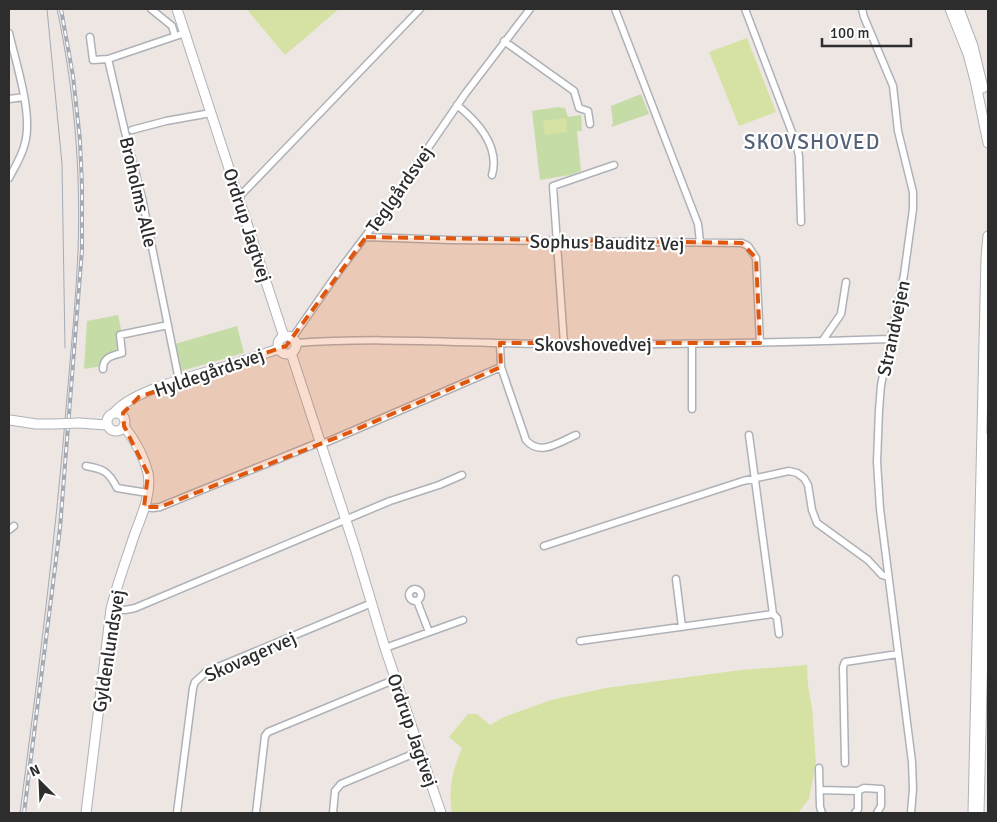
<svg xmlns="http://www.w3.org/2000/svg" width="997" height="822" font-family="Signika,sans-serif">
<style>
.green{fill:#c5dca6}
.pitch{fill:#d6e2a3}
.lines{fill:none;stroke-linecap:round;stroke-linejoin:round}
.street-casing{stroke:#aeb2b8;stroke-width:9}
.secondary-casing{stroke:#aeb2b8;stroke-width:11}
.street{stroke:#fff;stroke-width:6}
.secondary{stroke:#fff;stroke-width:9}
.tram{stroke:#a5abb5;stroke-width:1}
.rail-casing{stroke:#a5abb5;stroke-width:4}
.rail{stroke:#fff;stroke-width:2;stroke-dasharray:5.5;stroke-linecap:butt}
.secondary-bridge-casing{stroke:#aeb2b8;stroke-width:11;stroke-linecap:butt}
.secondary-bridge{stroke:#fff;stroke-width:9}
.marked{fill:#df570e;fill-opacity:0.2;stroke:#df570e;stroke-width:4;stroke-dasharray:10 6;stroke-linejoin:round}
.labels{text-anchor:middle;stroke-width:4.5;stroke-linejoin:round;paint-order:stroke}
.street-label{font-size:19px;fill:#2d2d2d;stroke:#fff}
.quarter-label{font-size:21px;letter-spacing:1px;fill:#536279;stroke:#fff}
</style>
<rect width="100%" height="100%" fill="#ede6e2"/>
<!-- green -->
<path class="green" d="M641 94 649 114 611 127 613 123 611 106Z
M558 107 565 108 568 117 581 115 582 131H577L581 171 570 175 540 180 532 111Z
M118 315 126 354 107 359 108 365 84 369 87 321Z
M237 326 244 353 181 371 175 344Z"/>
<!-- pitch -->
<path class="pitch" d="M251 9H339L285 55 248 11Z
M747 38 776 112 739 126 709 52Z
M566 118 567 132 545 135 543 121Z
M807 665 808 686 812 708 816 763 809 799 798 813H452C448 788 452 772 462 748L449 737 468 714H477L490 725 504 717 551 700 606 688 741 670Z"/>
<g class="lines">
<!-- street casing -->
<g class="street-casing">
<path id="street" d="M151 9 172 26 175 36
M615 9 698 224 700 242
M745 9 796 143 799 156 801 222
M862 9 864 17 893 86 898 131 913 192V209L904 275 881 385 879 410 877 462 880 509 912 762 913 789 911 813
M9 33C16 63 33 114 25 143 22 156 15 167 9 178
M90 37 93 60 108 59 185 33
M504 41 574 91 579 108 588 111 590 124
M108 59 125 132 142 198 179 380
M9 99 24 97
M457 105C478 122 500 147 492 175
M132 130 166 121 211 113
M239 197 420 9
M366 237 451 240 742 243 748 246 756 258 760 343
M293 337 339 271 389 205 465 94 530 9
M823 340 841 314 846 282
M296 343C378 337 460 343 542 344 658 345 774 343 890 339
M500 344 501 367 526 440C540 457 559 442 576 435
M564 344 553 186 614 165
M692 345V409
M103 369C103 357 112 356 122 353L120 335 168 325
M86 466C104 469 109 472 117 488L148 493
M144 507 153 508 160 507 315 444 327 442 501 367
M9 530 14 526
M544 546 743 481 789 471 797 473 804 478 808 485 812 510 817 523 868 560 882 575 888 577
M676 579 682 627
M409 595a6 6 0 1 1 12 0a6 6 0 1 1-12 0Z
M417 601 429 632
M111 609 125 610 135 608 390 501 439 485 462 475
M773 614 777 618 779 634
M580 641 773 614 749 435
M385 648 463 620
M845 763 843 667 845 662 898 654
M819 768 820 807 822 813
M820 790 858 791 864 788 881 789V806L877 813
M177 813 193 688 195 682 206 672 372 603
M256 813 265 736 268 732 396 679
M333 813 335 791 341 784 420 751
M855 813 858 809V791"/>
</g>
<!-- secondary casing -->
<g class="secondary-casing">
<path id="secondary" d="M177 9 284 337
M950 9 968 54 975 80 988 143
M959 9 973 46 983 88
M278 345a9 9 0 1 1 18 0a9 9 0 1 1-18 0Z
M291 353 355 548 385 648 441 813
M107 422a9 9 0 1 1 18 0a9 9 0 1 1-18 0Z
M114 413C132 390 198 375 227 366 245 361 262 354 279 349
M10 420 36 424H54
M79 423 107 425
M86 813 111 609C117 584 126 561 134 536 141 517 152 494 148 473 144 457 134 439 124 426
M973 813 986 258 988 236
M979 813 988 438"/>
</g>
<!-- street -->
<use href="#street" class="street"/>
<!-- secondary -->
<use href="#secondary" class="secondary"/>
<!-- tram -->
<path class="tram" d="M47 9 62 164 65 348
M20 813C38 674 56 537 67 397 71 349 76 300 78 251 81 170 74 88 57 9"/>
<!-- rail casing -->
<g class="rail-casing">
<path id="rail" d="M24 813 60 528 82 250V186L80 140 73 76 61 9"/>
</g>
<!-- rail -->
<use href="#rail" class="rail"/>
<!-- secondary-bridge casing -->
<g class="secondary-bridge-casing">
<path id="secondary-bridge" d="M54 424 79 423"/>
</g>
<!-- secondary-bridge -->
<use href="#secondary-bridge" class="secondary-bridge"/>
</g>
<!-- marked area -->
<path class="marked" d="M366 237 742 243 756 258 760 343H500L501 367 348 433 160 507H144L148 474 124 426 123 413 139 397 286 346Z"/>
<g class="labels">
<!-- street labels -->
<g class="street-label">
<text transform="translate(399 189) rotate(-55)" y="7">Teglgårdsvej</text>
<text transform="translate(139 192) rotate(77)" y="7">Broholms Alle</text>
<text transform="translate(248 225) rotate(72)" y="7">Ordrup Jagtvej</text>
<text transform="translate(607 242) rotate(1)" y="7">Sophus Bauditz Vej</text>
<text transform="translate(893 328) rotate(-78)" y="7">Strandvejen</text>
<text x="593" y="351">Skovshovedvej</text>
<text transform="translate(209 372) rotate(-19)" y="7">Hyldegårdsvej</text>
<text transform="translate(108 651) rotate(-81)" y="7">Gyldenlundsvej</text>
<text transform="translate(250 656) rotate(-24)" y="7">Skovagervej</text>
<text transform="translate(413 730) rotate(71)" y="7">Ordrup Jagtvej</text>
</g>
<!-- quarter labels -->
<g class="quarter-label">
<text x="812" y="149">SKOVSHOVED</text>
</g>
</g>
<!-- border -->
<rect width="997" height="822" fill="none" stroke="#2d2d2d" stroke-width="20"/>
<!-- north arrow -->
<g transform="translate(40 782) rotate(336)" stroke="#ffffff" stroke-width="4" paint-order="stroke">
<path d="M0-4L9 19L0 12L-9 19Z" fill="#2d2d2d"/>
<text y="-8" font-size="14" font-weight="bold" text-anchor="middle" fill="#2d2d2d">N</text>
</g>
<!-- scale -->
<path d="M822 38v8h89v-8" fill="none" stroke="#2d2d2d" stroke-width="2.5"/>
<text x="830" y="38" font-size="15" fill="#2d2d2d" stroke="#ffffff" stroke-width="4" paint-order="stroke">100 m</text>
</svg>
